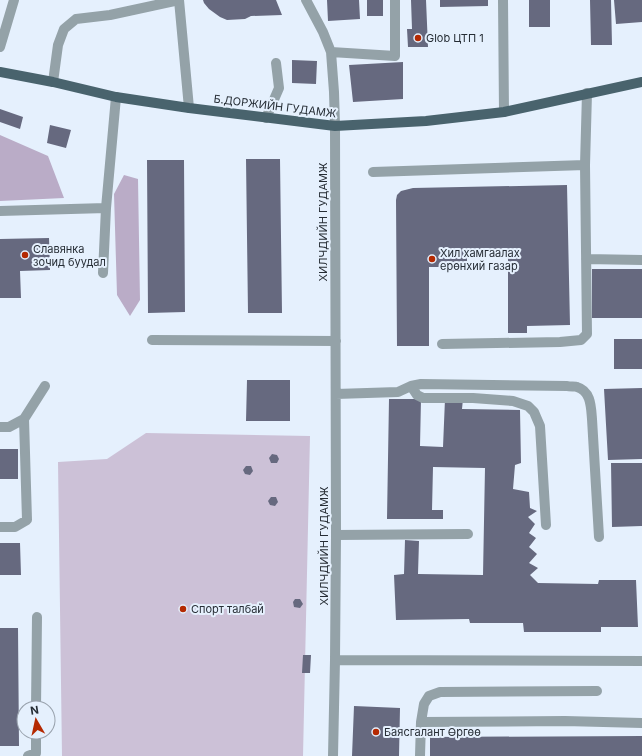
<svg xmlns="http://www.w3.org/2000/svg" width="642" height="756" font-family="Inter,sans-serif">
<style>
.green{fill:#ccc1d7}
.forest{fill:#baacc7}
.building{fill:#66697f}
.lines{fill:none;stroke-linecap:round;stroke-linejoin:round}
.minor{stroke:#94a2a8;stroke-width:10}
.major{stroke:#49636d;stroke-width:10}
.poi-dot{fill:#b42902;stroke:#e5f0fd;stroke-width:1.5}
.labels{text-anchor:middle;stroke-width:4;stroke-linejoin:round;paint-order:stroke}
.poi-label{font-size:11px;fill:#262d35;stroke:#e5f0fd;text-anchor:start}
.street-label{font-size:11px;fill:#262d35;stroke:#e5f0fd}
</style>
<rect width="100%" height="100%" fill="#e5f0fd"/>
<!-- green -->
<path class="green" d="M146 433 310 436 303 756H62L58 462 107 459Z"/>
<!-- forest -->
<path class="forest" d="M0 135 48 156 64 198 0 201Z
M124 175 138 179 140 300 130 316 117 295 114 194Z"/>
<!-- building -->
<path class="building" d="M203 0H276L282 15 251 16 245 19 227 20 220 17 209 9 204 3Z
M327 0H359L360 19 328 21Z
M367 0H383V16H367Z
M411 0H426L428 47H408L407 29H412Z
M440 0H488V6L440 7Z
M529 0H550V27H529Z
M590 0H611L612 45H591Z
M614 0H642V22L616 24Z
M292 60 317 61 316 84 292 83Z
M403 62V99L353 102 349 65Z
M0 109 23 117 20 129 0 122Z
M50 125 71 130 66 148 47 143Z
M246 159H280L282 313H248Z
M147 160H184L185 312 148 313Z
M567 185 570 325 527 326V333H508V252H467V267H429V346H397L396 200 397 195 401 191 413 188Z
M49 238 50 270 20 271 21 298H0V239Z
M592 269H642V318H592Z
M614 339H642V369H614Z
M247 380H290V421H246Z
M642 388V459L608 460 604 389Z
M389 399H421L420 446 443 447 445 399H463L462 409 520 410 521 463 515 465 513 489 529 492 530 508 537 511 528 517 535 524 529 533 536 538 529 547 537 554 529 563 538 568 530 575 538 583 598 584 599 580H636L638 627H601V632H524L523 623H470L469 619 396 620 394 575 404 574 405 540 419 541 418 574 483 575 485 468 433 467 432 510H443V519H387Z
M0 449H18V479H0Z
M272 454 277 455 279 459 277 463H271L269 458Z
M611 463H642V526L612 527Z
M246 466H251L253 471 250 475 245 474 243 470Z
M271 497H276L278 502 275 506 270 505 268 501Z
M0 543H20L21 575H0Z
M295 599H300L303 604 300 608 294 607 293 602Z
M0 628H18L19 746H0Z
M303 655H311L310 673H302Z
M354 706 400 708 399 756H352Z
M642 736V756H430V737Z"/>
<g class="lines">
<!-- minor -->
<path class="minor" d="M306 0 323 32 331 52 334 92 335 126 336 535 335 660 642 661
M503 0 504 112
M0 47 14 0
M331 52 395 56V0
M53 82 58 45 64 29 76 19 110 15 179 0 189 108
M266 118 279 88 276 63
M373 172 585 165
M0 211 106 208
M586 259 642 260
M103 273 106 208 116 97
M152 340 336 341
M442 344 560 342 581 340 587 334 585 165 587 93
M411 386 417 395 423 398H473L513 401 528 406 534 412 540 426 546 525
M336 394 398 392 411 386 421 384 567 386C570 387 575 386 577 387 591 391 591 407 592 419L599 537
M0 427H9L24 419 45 386
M0 527H15L27 520 24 419
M336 535 468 534
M597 691 440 692 429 696 424 704 421 722 565 721 642 723
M36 708 37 617
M28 756 36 753V732
M333 756 335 660
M420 756 421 722"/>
<!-- major -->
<path class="major" d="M0 72 53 82 116 97 189 108 335 126 426 121 504 112 642 82"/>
</g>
<!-- markers -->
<g class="poi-dot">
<circle cx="418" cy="38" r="4"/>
<circle cx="25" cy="255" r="4"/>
<circle cx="432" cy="259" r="4"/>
<circle cx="183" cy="609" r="4"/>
<circle cx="376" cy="732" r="4"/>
</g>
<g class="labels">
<!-- poi labels -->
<g class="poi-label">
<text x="426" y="42">Glob ЦТП 1</text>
<text x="33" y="253">Славянка<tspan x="33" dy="13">зочид буудал</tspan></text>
<text x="440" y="257">Хил хамгаалах<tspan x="440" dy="13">ерөнхий газар</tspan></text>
<text x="191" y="613">Спорт талбай</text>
<text x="384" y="736">Баясгалант Өргөө</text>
</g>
<!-- street labels -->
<g class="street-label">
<text transform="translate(275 106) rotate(7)" y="4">Б.ДОРЖИЙН ГУДАМЖ</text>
<text transform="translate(323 222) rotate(-90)" y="4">ХИЛЧДИЙН ГУДАМЖ</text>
<text transform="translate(324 546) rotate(-90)" y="4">ХИЛЧДИЙН ГУДАМЖ</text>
</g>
</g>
<!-- north arrow -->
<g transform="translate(36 720) rotate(351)"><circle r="19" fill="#e5f0fd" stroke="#99a2ad"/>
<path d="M0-3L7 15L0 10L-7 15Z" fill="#b42902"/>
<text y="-6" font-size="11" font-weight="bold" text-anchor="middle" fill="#262d35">N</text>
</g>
</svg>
